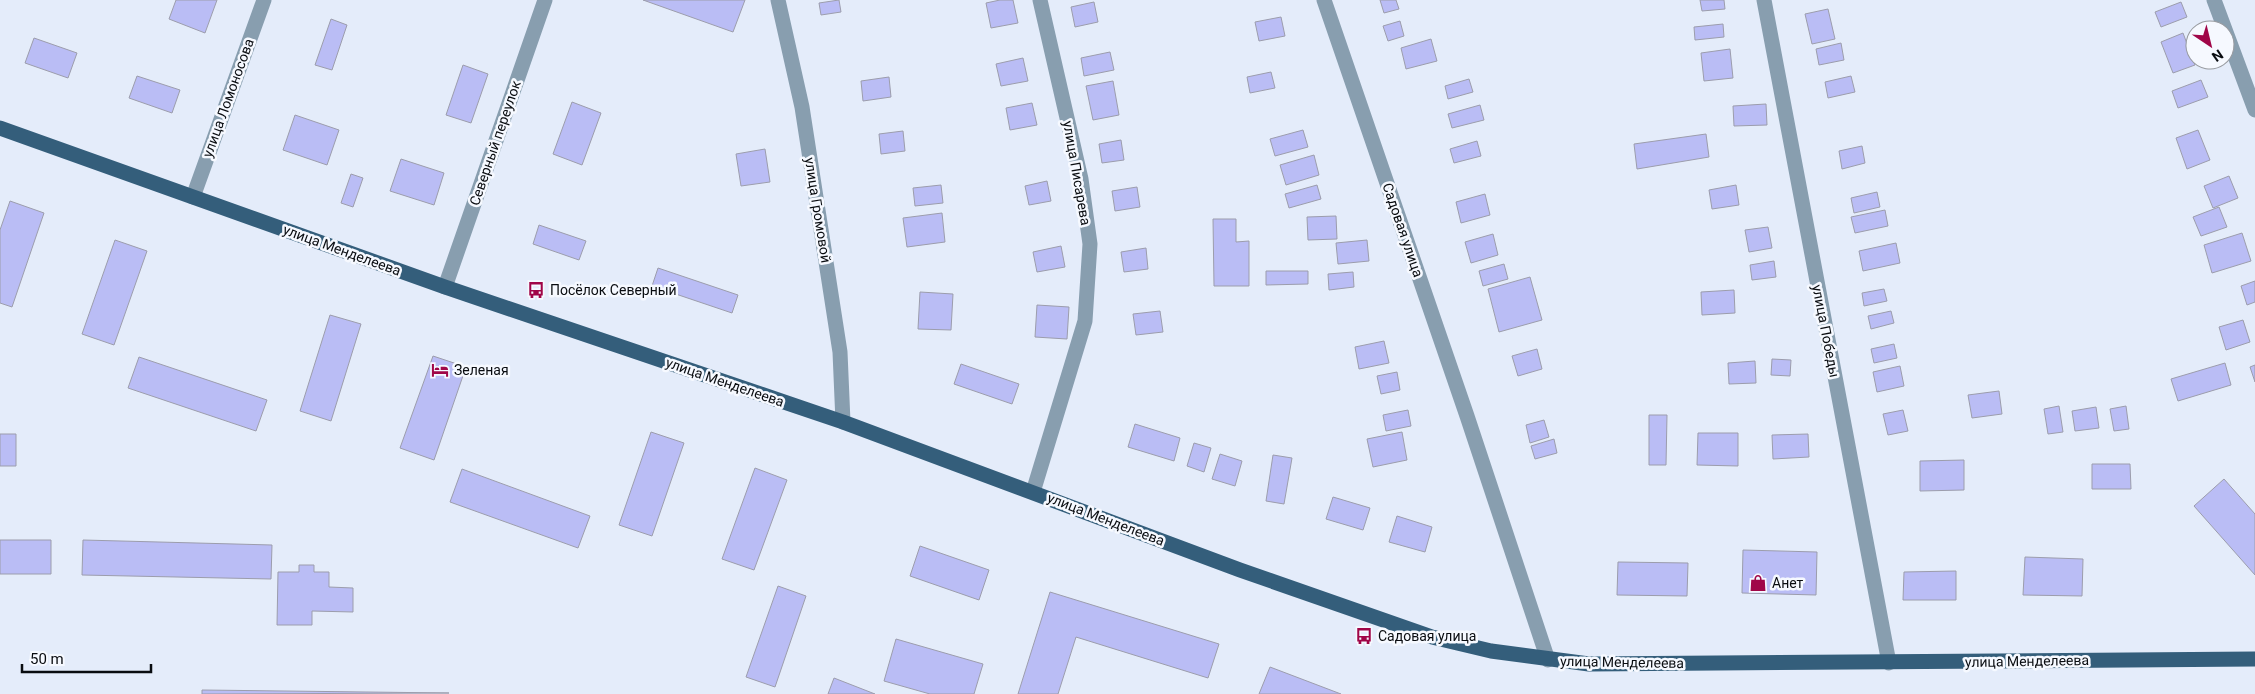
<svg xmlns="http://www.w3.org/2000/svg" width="2255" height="694" font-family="Roboto,sans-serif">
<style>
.building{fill:#babdf5;stroke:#9c9dac}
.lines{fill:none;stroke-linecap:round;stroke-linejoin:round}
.minor{stroke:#889eaf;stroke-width:15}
.major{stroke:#345e7b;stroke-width:15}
.labels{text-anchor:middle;stroke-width:5;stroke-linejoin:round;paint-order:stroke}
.street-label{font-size:14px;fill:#090c10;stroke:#f6f9ff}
.poi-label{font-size:14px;fill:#090c10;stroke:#f6f9ff;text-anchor:start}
</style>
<rect width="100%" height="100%" fill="#e4ecfa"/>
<!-- building -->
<path class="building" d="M176 0H217L205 33 169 19Z
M643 0H745L733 32Z
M839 0 841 12 821 15 819 3Z
M1000 0H1013L1018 23 991 28 986 3Z
M1380 0H1396L1399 9 1384 13Z
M1700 0H1724L1725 9 1702 11Z
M1094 2 1098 22 1075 27 1071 7Z
M2181 2 2187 17 2161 27 2155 12Z
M1828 9 1835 39 1812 44 1805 14Z
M1281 17 1285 36 1259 41 1255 22Z
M331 19 347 25 332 70 315 65Z
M1400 21 1404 36 1388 41 1383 26Z
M1723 24 1724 37 1695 40 1694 27Z
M2183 33 2195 65 2173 73 2161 42Z
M34 38 77 53 68 78 25 63Z
M1431 39 1437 61 1406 69 1401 48Z
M1841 43 1844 60 1819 65 1816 49Z
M1730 49 1733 78 1704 81 1701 53Z
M1110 52 1114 70 1084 76 1081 58Z
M1023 58 1028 81 1001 86 996 64Z
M463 65 488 74 471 123 446 115Z
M1271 72 1275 88 1250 93 1247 77Z
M137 76 180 90 172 113 129 98Z
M1851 76 1855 92 1828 98 1825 82Z
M889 77 891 97 863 101 861 81Z
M1469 79 1473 92 1448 99 1445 86Z
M2201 80 2208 97 2178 108 2172 91Z
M1113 81 1119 115 1093 120 1086 86Z
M572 102 601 113 582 165 553 154Z
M1032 103 1037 125 1010 130 1006 108Z
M1766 104 1767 125 1734 126 1733 106Z
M1480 105 1484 120 1452 128 1448 114Z
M295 115 339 130 327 165 283 150Z
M1303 130 1308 147 1275 156 1270 139Z
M2198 130 2210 160 2187 169 2176 138Z
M903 131 905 151 881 154 879 134Z
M1706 134 1709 157 1637 169 1634 144Z
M1121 140 1124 160 1102 163 1099 144Z
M1477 141 1481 156 1454 163 1450 149Z
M1862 146 1865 163 1842 169 1839 151Z
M765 149 770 182 741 186 736 154Z
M1314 155 1319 175 1286 185 1280 165Z
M401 159 444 173 434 205 390 191Z
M351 174 363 178 353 207 341 203Z
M2229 176 2238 198 2213 208 2204 186Z
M1047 181 1051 201 1029 205 1025 186Z
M941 185 943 203 915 206 913 188Z
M1317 185 1321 199 1289 208 1285 194Z
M1736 185 1739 205 1712 209 1709 190Z
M1137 187 1140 207 1115 211 1112 191Z
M1877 192 1880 207 1854 213 1851 198Z
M1485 194 1490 215 1461 223 1456 202Z
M10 201 44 213 12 307 0 303V230Z
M2219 207 2227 227 2201 236 2193 217Z
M1885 210 1888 226 1855 233 1851 217Z
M942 213 945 242 907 247 903 218Z
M1336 216 1337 239 1308 240 1307 217Z
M1213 219H1236V242L1249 241V286H1214Z
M539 225 586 241 579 260 533 244Z
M1768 227 1772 248 1749 252 1745 230Z
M2242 233 2251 261 2212 273 2204 245Z
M1493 234 1498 255 1471 263 1465 242Z
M115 240 147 251 114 345 82 334Z
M1367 240 1369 261 1338 264 1336 243Z
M1896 243 1900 263 1863 271 1859 251Z
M1061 246 1065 267 1037 272 1033 252Z
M1146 248 1148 269 1124 272 1121 252Z
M1774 261 1776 277 1752 280 1750 265Z
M1504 264 1508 279 1483 286 1479 271Z
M658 268 738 295 732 313 652 286Z
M1266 271H1308V284L1266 285Z
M1353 272 1354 287 1329 290 1328 274Z
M1530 277 1542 320 1499 332 1488 289Z
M2255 281V302L2247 305 2241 286Z
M1884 289 1887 301 1864 306 1862 293Z
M1734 290 1735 313 1702 315 1701 292Z
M920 292 953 294 951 330 918 329Z
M1037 305 1069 307 1067 339 1035 337Z
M1160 311 1163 332 1136 335 1133 314Z
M1891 311 1894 323 1871 329 1868 316Z
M330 315 361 324 331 421 300 411Z
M2243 320 2250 342 2226 350 2219 327Z
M1384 341 1389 363 1359 369 1355 347Z
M1894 344 1897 358 1874 363 1871 349Z
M1537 349 1542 369 1518 376 1512 356Z
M433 356 466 367 434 460 400 448Z
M139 357 267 400 256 431 128 388Z
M1772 359 1791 360 1790 376 1771 375Z
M1755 361 1756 383 1729 384 1728 363Z
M2225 363 2231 385 2178 401 2171 379Z
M961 364 1019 384 1012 404 954 384Z
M2255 365V382L2250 367Z
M1900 366 1904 386 1877 392 1873 372Z
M1397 372 1400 390 1381 394 1377 376Z
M1999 391 2002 414 1972 418 1968 395Z
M2059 406 2063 432 2048 434 2044 409Z
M2126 406 2129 429 2114 431 2110 409Z
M2096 407 2099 428 2075 431 2072 411Z
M1408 410 1411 426 1386 431 1383 415Z
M1903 410 1908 431 1888 435 1883 414Z
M1649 415H1667L1666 465H1649Z
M1544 420 1549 437 1530 443 1526 425Z
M1135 424 1180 438 1174 461 1128 447Z
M651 432 684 443 652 536 619 525Z
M1402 432 1407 460 1373 467 1367 439Z
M1698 433H1738V466L1697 465Z
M0 434H16V466H0Z
M1808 434 1809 457 1773 459 1772 435Z
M1554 439 1557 453 1535 459 1531 446Z
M1194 443 1211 448 1204 472 1187 466Z
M1220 454 1242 461 1235 486 1212 479Z
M1273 455 1292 458 1284 504 1266 501Z
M1964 460V490L1920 491V461Z
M2092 464H2130L2131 489H2092Z
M755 468 787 480 754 570 722 559Z
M462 469 590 516 578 548 450 502Z
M2224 479 2255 514V575L2194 506Z
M1333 497 1370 508 1363 530 1326 519Z
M1397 516 1432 527 1425 552 1389 542Z
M0 540H51V574H0Z
M83 540 272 545 271 579 82 575Z
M920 546 989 570 979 600 910 576Z
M1743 550 1817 552 1816 595 1742 593Z
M2025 557 2083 559 2082 596 2023 595Z
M1618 562 1688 563 1687 596 1617 595Z
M299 565H314V572H329V587L353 588V612L312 611V625H277L278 572H299Z
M1956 571V600H1903L1904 572Z
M778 586 806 596 775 687 746 677Z
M1050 592 1219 644 1208 678 1076 637 1058 694H1018Z
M896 639 983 664 974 694H930L884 681Z
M1270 667 1341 694H1259Z
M834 678 875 694H828Z
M202 690 449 693 202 694Z"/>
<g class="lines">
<!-- minor -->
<path class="minor" d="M778 0 802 107 840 352 843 422
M1324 0 1467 416 1548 660
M1764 0 1889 663
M2214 0 2255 110
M193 197 264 0
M445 287 545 0
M1033 492 1085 321 1090 244 1081 179 1040 0"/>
<!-- major -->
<path class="major" d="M0 128 445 287 843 422 1240 570 1432 637 1491 651 1589 664 2255 659"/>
</g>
<!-- icons -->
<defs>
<g id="bus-bare" transform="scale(1.35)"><path d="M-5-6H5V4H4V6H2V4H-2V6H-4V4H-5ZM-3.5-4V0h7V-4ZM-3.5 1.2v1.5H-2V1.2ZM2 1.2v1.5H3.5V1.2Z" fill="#a00648" stroke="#f6f9ff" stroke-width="2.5" paint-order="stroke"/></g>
<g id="hotel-bare" transform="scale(1.35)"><path d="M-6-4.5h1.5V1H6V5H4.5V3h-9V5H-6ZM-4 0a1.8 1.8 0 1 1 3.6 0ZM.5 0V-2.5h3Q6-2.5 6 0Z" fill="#a00648" stroke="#f6f9ff" stroke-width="2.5" paint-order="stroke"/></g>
<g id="shop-bare" transform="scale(1.35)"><path d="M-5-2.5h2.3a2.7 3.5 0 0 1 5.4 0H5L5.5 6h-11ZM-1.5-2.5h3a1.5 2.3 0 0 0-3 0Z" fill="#a00648" stroke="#f6f9ff" stroke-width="2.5" paint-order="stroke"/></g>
</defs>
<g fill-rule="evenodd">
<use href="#bus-bare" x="536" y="290"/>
<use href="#hotel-bare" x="440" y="370"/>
<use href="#shop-bare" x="1758" y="583"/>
<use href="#bus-bare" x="1364" y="636"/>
</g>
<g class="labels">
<!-- street labels -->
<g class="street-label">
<text transform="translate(228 98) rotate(-70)" y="5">улица Ломоносова</text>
<text transform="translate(495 143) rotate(-71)" y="5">Северный переулок</text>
<text transform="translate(1077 173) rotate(80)" y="5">улица Писарева</text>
<text transform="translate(818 210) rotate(81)" y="5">улица Громовой</text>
<text transform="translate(1403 230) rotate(71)" y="5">Садовая улица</text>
<text transform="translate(342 250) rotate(20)" y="5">улица Менделеева</text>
<text transform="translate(1826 331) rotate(79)" y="5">улица Победы</text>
<text transform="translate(725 382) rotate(19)" y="5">улица Менделеева</text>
<text transform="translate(1106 519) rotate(21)" y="5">улица Менделеева</text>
<text transform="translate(2027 661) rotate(-1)" y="5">улица Менделеева</text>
<text transform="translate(1622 662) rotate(1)" y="5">улица Менделеева</text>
</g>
<!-- poi labels -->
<g class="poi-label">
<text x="550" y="295">Посёлок Северный</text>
<text x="454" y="375">Зеленая</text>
<text x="1772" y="588">Анет</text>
<text x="1378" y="641">Садовая улица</text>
</g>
</g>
<!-- north arrow -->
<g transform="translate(2210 45) rotate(145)"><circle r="24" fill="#f6f9ff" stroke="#979a9f"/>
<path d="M0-4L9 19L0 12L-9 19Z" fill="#a00648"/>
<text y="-8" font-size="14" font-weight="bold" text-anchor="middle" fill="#090c10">N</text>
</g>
<!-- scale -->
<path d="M22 664v8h129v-8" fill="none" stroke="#090c10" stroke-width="2.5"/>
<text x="30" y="664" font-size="15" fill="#090c10" stroke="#f6f9ff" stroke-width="4" paint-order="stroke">50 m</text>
</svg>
